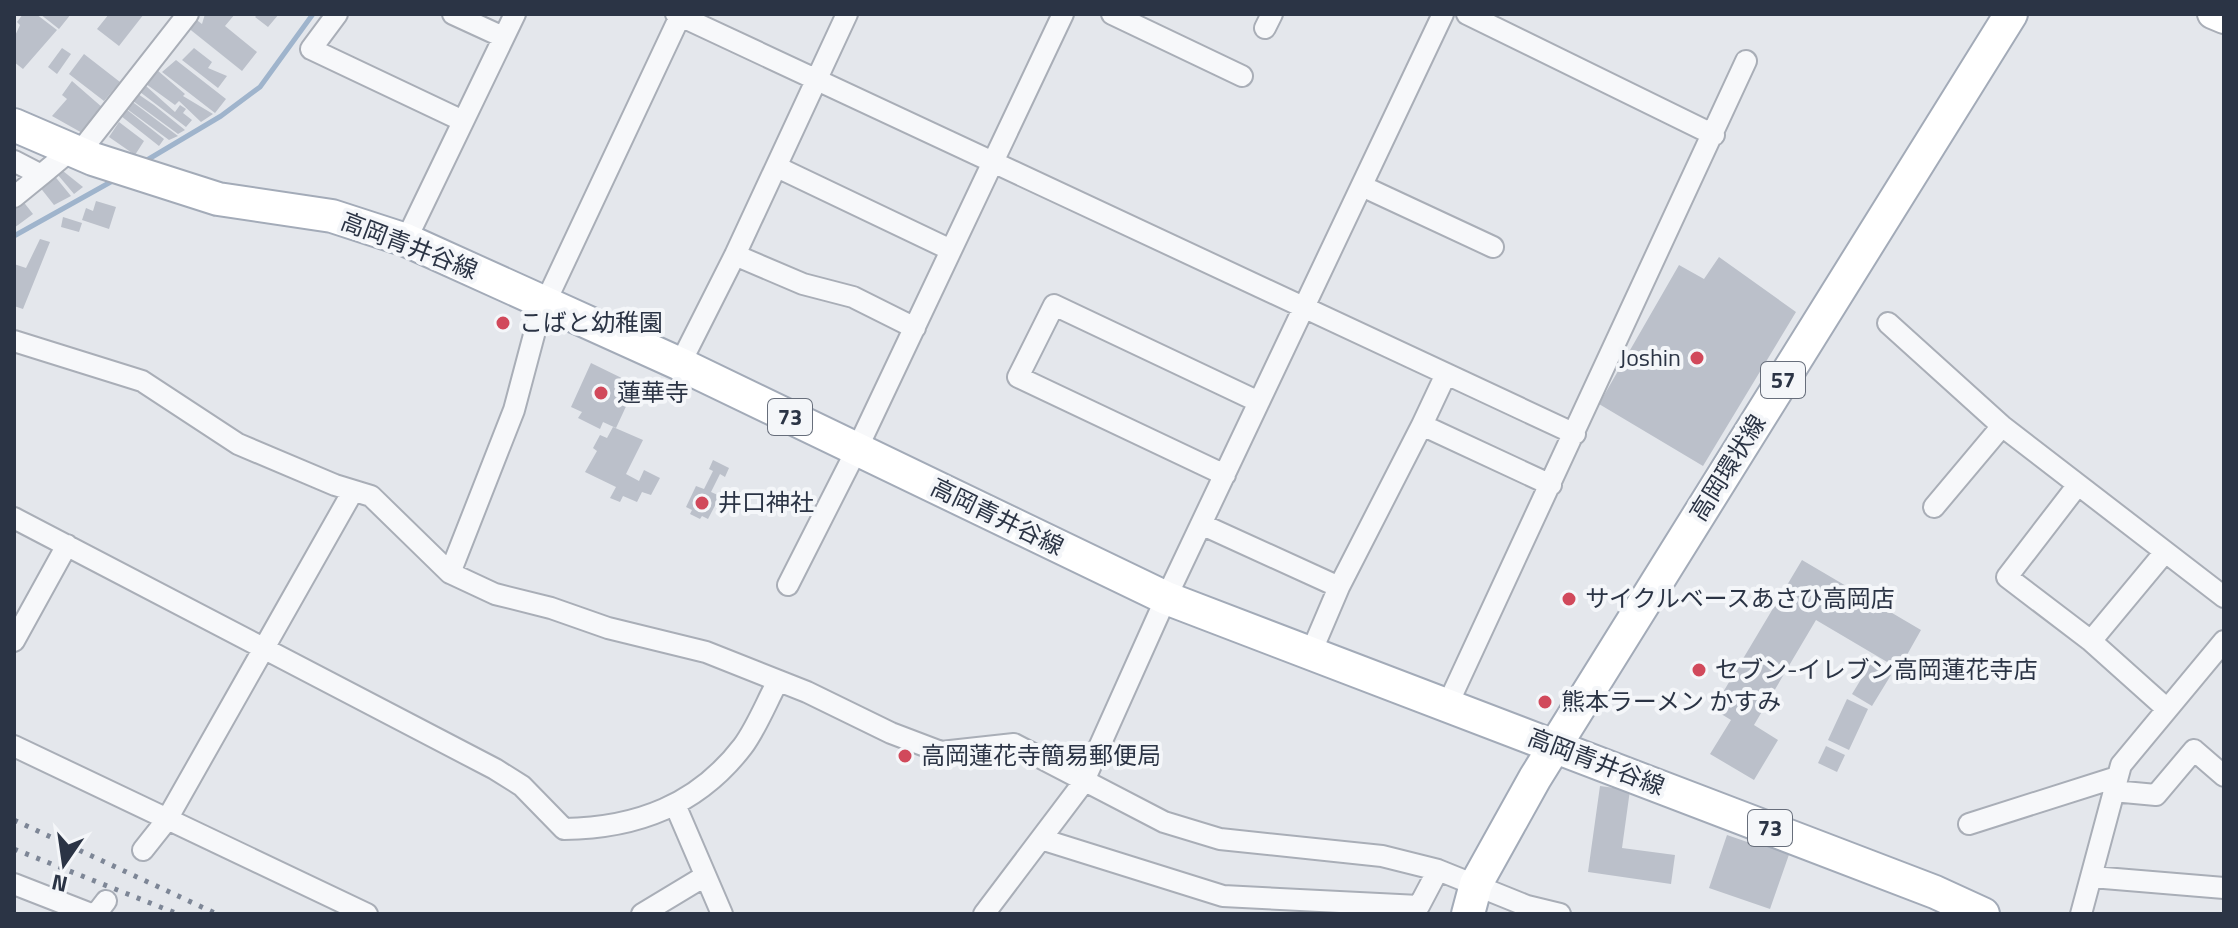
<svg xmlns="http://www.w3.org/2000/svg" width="2238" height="928" font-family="'Titillium Web','Noto Sans JP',sans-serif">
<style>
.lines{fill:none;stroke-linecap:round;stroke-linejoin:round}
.stream{stroke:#9fb4cc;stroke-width:5}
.building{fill:#bbc0ca}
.street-casing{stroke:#a9aeb7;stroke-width:24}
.secondary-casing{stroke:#a9aeb7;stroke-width:32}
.primary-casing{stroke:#a3abb8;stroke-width:36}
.street{stroke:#f7f8fa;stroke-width:20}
.secondary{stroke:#fff;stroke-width:28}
.primary{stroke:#fff;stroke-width:32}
.rail{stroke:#7d8696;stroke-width:5;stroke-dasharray:4 8;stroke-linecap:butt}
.poi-dot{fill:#d1495b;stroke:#f4f6f9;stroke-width:3}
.labels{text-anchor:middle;stroke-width:8;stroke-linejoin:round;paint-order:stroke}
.shield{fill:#f4f6f9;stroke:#676e7b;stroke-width:2}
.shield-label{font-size:22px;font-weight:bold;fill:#2b3445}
.street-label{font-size:24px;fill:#2b3445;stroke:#f4f6f9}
.poi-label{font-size:24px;fill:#2b3445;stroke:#f4f6f9;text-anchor:start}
</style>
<rect width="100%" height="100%" fill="#e4e7ec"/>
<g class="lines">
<!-- stream -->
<path class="stream" d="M142 163 221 116 260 87 313 14
M14 236 116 179"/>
</g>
<!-- building -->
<path class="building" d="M23 14H36L57 30 23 69 14 62V38L20 25 17 22Z
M40 14H71L59 29Z
M109 14H144L119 46 97 29Z
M205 14H235L225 26 257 52 242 71 187 27 194 18 202 24Z
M258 14H279L268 27 255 17Z
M62 48 71 54 57 74 48 67Z
M194 48 212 62 208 68 227 76 218 88 182 60Z
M84 54 120 82 104 101 69 74Z
M176 60 226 99 215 113 162 72Z
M157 70 185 94 183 96 213 114 201 122 179 101 175 105 146 84Z
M72 81 103 108 84 134 52 116 67 99 62 95Z
M146 86 175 112 180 105 186 109 183 113 192 120 186 127 140 92Z
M138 94 154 105 185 130 178 134 133 101Z
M132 102 134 103 178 136 169 140 127 109Z
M126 109 164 139 159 146 121 116Z
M119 122 144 141 135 155 109 137Z
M63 171 83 187 74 194 58 175Z
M53 174 71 196 54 205 39 186Z
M22 200 33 214 14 228V206Z
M96 201 116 207 109 229 82 220 86 208 93 211Z
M63 217 82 223 79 232 61 227Z
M40 239 50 242 23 309 14 306V264L26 268Z
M1719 257 1796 312 1703 466 1599 404 1679 265 1704 279Z
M591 363 636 385 616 428 603 422 600 429 578 418 582 412 571 407Z
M613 427 643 440 626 474 639 481 644 470 660 478 651 495 642 492 637 502 623 496 620 502 610 498 616 487 585 472 597 451 593 448 600 435 607 438Z
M713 460 729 468 725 477 720 474 711 492 720 496 708 519 702 516 700 519 690 514 692 510 686 507 696 486 704 489 713 471 709 469Z
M1802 560 1921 630 1899 669 1816 620 1754 725 1778 740 1754 780 1710 754 1731 720 1713 709Z
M1871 663 1891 675 1872 706 1852 694Z
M1847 699 1868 709 1849 750 1828 740Z
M1826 746 1845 755 1837 772 1818 763Z
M1600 786 1630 790 1622 848 1675 855 1671 884 1588 872Z
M1727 835 1756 845 1759 835 1792 846 1770 909 1709 888Z"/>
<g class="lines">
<!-- street casing -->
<g class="street-casing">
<path id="street" d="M337 14 311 49 463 121
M453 14 503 37
M676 14 1575 434
M1112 14 1242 76
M1467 14 1714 135
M1265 28 1272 14
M79 153 188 14
M14 161 41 175 71 150
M777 167 951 250
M1362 186 1493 247
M14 197 41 175
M406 240 515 14
M735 255 803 284 853 297 915 328
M1888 323 2002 426 2224 597
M14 341 142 381 238 444 335 485 371 496 450 573 495 594 551 608 608 628 706 652 807 692 891 733 941 752 1014 744 1164 822 1220 839 1382 856 1438 870 1527 906 1560 914
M680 364 735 255 847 14
M1446 374 1422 425 1551 485
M1225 475 1018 377 1054 305 1259 402
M2077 486 2007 577 2091 641 2167 709
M1934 507 2002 426
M14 518 495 769 522 786 564 829C637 828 698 805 743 746 757 727 767 701 778 681
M1203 525 1339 587 1422 425
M450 573 514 410 539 316 681 14
M788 585 857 449 1063 14
M14 641 67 545
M2091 641 2165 552
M1310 655 1339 587
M1446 708 1746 61
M14 746 367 914
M2113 791 2156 795 2194 750 2224 776
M676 807 722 914
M1969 824 2117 777
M1041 839 1223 896 1419 906 1438 870
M143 850 166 821 353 491
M2092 877 2224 888
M14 884 91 914
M96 914 106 901
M642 914 705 876
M984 914 1083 783 1166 598 1443 14
M2081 914 2121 765 2224 641"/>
</g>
<!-- secondary casing -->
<g class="secondary-casing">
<path id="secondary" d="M2212 14 2224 19"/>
</g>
<!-- primary casing -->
<g class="primary-casing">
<path id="primary" d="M14 125 93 159 218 199 332 216 406 240 680 364 1166 598 1935 892 1983 914
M1468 914 1476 884 1535 778 2011 14"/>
</g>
<!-- street -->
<use href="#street" class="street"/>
<!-- secondary -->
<use href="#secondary" class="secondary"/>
<!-- primary -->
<use href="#primary" class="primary"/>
<!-- rail -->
<path class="rail" d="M14 820 217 914
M14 849 178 914"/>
</g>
<!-- markers -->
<g class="poi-dot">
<circle cx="503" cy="323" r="8"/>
<circle cx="1697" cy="358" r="8"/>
<circle cx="601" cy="393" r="8"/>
<circle cx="702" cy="503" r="8"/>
<circle cx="1569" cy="599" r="8"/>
<circle cx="1699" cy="670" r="8"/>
<circle cx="1545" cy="702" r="8"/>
<circle cx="905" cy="756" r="8"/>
</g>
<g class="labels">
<!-- shield labels -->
<g class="shield">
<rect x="1761" y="362" width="44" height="36" rx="6"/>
<rect x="768" y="399" width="44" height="36" rx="6"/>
<rect x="1748" y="810" width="44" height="36" rx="6"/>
</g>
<g class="shield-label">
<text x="1783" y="388">57</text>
<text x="790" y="425">73</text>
<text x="1770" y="836">73</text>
</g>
<!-- street labels -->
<g class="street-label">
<text transform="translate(409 246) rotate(21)" y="8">高岡青井谷線</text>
<text transform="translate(1728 468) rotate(-58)" y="8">高岡環状線</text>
<text transform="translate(997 517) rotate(26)" y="8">高岡青井谷線</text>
<text transform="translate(1596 762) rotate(21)" y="8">高岡青井谷線</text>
</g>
<!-- poi labels -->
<g class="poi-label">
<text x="519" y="331">こばと幼稚園</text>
<text x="1681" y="366" text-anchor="end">Joshin</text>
<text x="617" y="401">蓮華寺</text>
<text x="718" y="511">井口神社</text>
<text x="1585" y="607">サイクルベースあさひ高岡店</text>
<text x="1715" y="678">セブン-イレブン高岡蓮花寺店</text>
<text x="1561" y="710">熊本ラーメン かすみ</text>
<text x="921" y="764">高岡蓮花寺簡易郵便局</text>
</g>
</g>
<!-- border -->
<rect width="2238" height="928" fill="none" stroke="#2b3445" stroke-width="32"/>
<!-- north arrow -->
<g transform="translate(64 864) rotate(193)" stroke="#f4f6f9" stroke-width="6" paint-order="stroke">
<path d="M0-6L14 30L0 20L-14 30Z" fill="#2b3445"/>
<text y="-12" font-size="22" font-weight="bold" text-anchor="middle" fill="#2b3445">N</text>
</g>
</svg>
